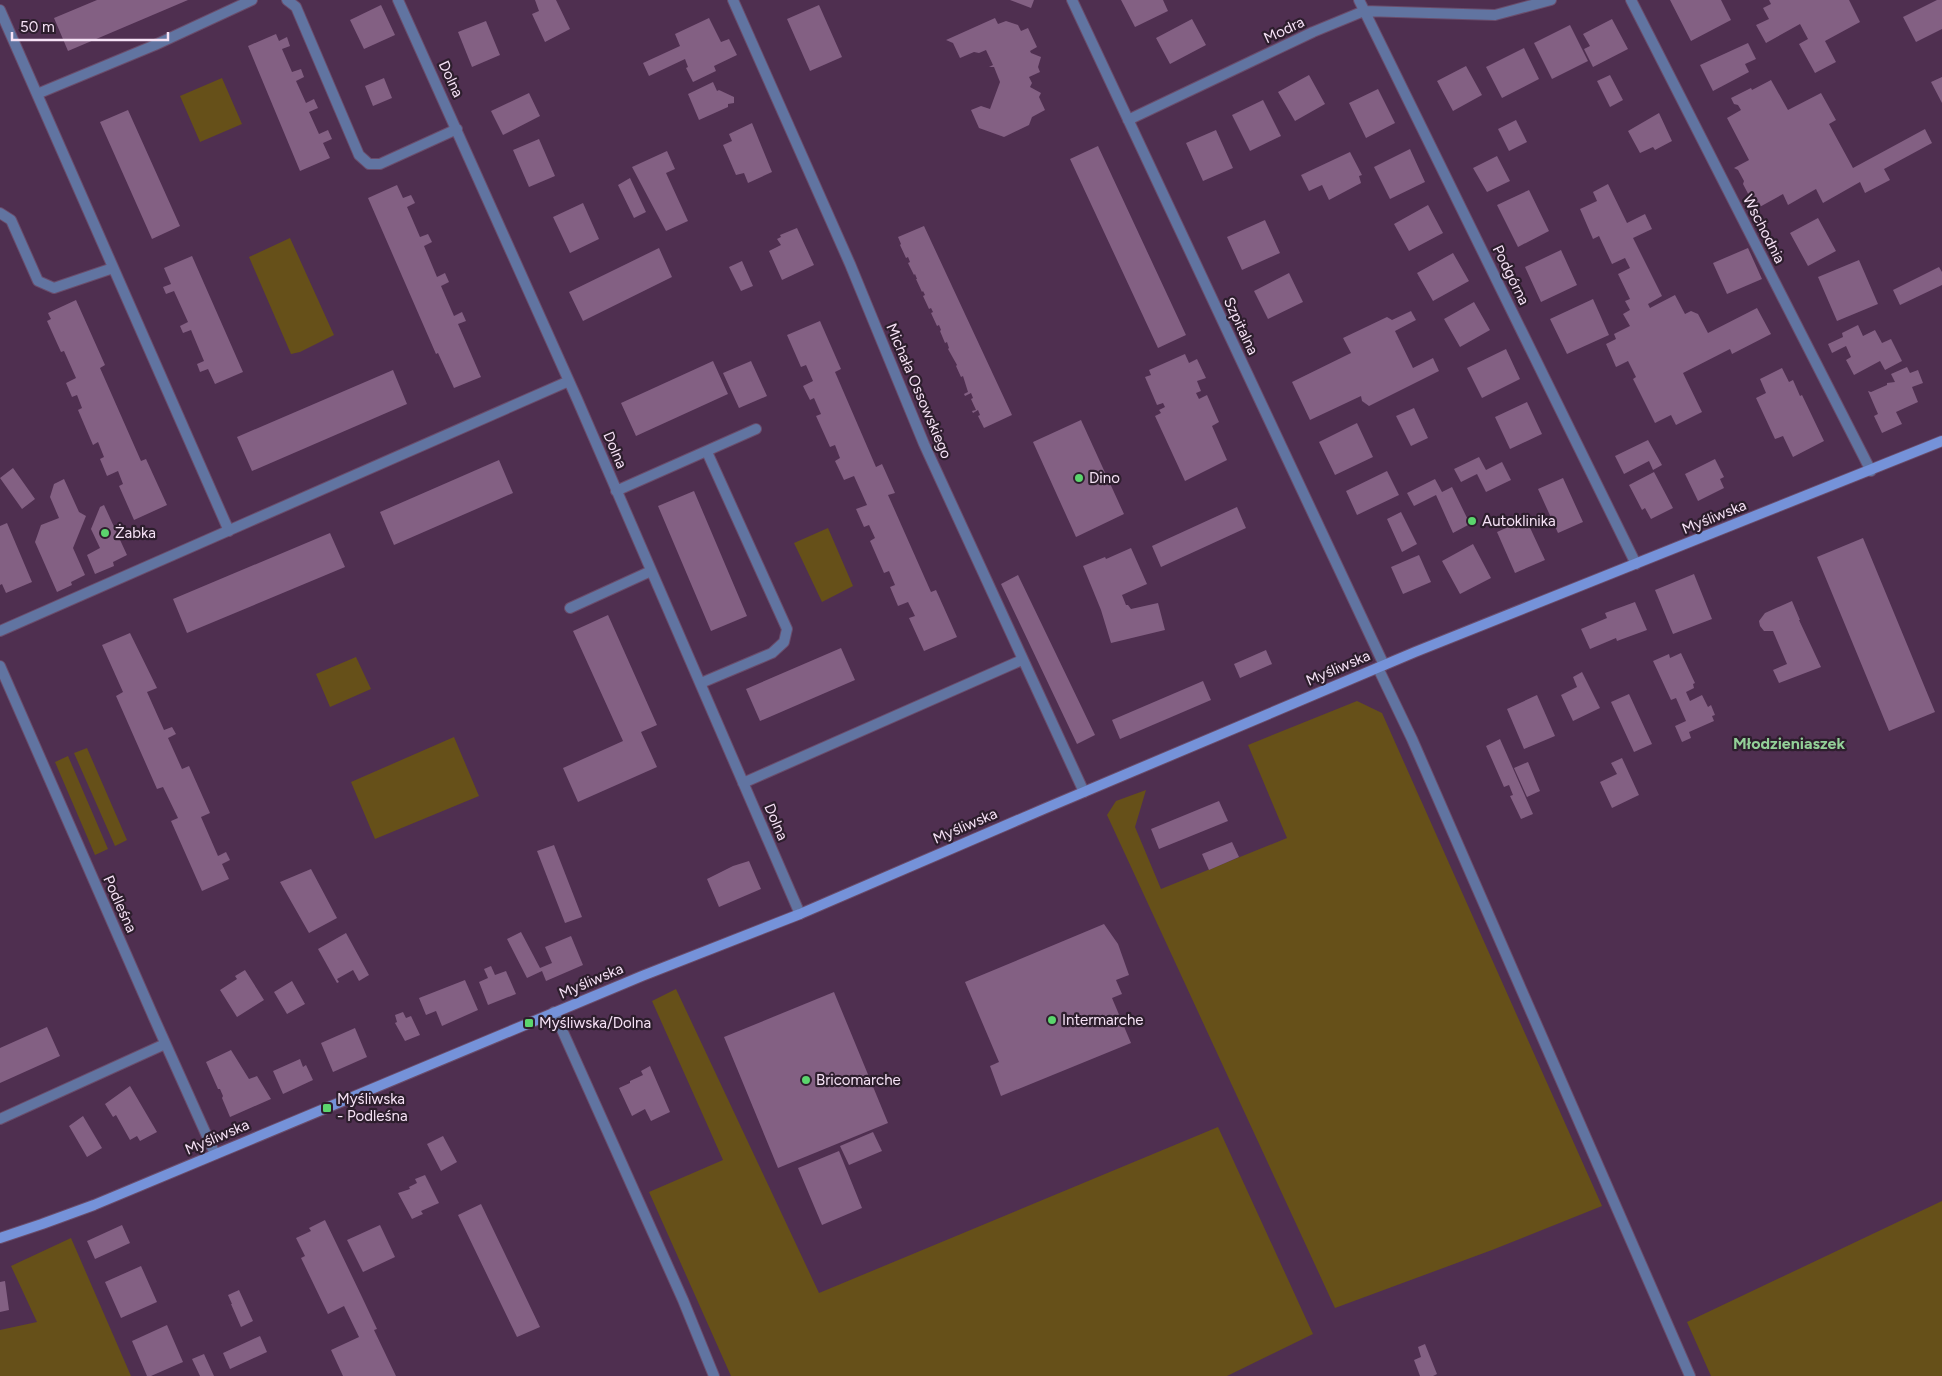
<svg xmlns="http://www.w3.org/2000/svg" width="1942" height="1376" font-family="Figtree,sans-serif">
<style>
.green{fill:#665019}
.building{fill:#836083}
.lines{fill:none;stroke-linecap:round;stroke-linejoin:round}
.street-casing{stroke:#6a4c6b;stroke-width:12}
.secondary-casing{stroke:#6a4c6b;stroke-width:12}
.street{stroke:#6174a1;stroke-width:10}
.secondary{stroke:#7592d9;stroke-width:10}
.poi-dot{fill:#5bd56d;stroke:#2d1e2d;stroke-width:2}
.labels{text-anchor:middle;stroke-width:4.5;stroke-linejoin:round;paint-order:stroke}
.street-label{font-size:15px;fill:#f6e2f6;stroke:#2d1e2d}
.poi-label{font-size:15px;fill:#f6e2f6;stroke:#2d1e2d;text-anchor:start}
.neighbourhood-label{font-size:16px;font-weight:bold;fill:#93d098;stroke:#2d1e2d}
</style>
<rect width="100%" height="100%" fill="#4f2f50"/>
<!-- green -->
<path class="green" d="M222 78 242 124 200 142 180 96Z
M290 238 334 335 300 352 291 354 249 257Z
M828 528 853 586 822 602 794 543Z
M356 657 371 689 330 707 316 674Z
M1357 701 1382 713 1602 1206 1492 1250 1335 1308 1107 815 1116 801 1146 790 1135 827 1161 889 1287 838 1248 745Z
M454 737 479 796 375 839 351 782Z
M87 748 127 840 115 846 74 753Z
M68 756 108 849 95 855 55 762Z
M676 989 819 1293 1218 1127 1313 1334 1227 1376H731L649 1192 723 1160 652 1001Z
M1942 1201V1376H1711L1687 1322Z
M71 1238 131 1376H0V1330L37 1322 11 1266Z"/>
<!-- building -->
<path class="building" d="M97 0H188L68 51 54 18Z
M535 0H556L570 29 545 42 532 14 539 11Z
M1010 0H1034L1031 8Z
M1121 0H1163L1168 11 1135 27Z
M1670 0H1721L1731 20 1691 41Z
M1769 0H1849L1860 22 1825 41 1836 62 1815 73 1799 44 1808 39 1800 24 1766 43 1756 25 1769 19 1763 8 1771 4Z
M1937 0H1942V29L1916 42 1903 17Z
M381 5 395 35 364 49 350 20Z
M819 5 842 57 810 71 787 19Z
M709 18 721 42 729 39 737 55 714 66 716 71 693 82 686 68 688 67 685 59 649 76 643 63 680 46 675 34Z
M995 18 998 24 1006 21 1018 25 1021 31 1028 28 1037 47 1030 51 1031 53 1041 57 1038 67 1040 72 1029 77 1032 83 1030 87 1041 93 1039 97 1045 110 1032 117 1029 125 1004 137 979 128 971 110 981 106 990 109 1000 82 994 67H989L993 65 986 50 979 53 974 52 960 58 953 43 946 40Z
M1192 19 1206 45 1170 64 1156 38Z
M1612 19 1628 49 1593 67 1584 49 1590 46 1583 34Z
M486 21 500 55 472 67 458 32Z
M1570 25 1588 61 1552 79 1534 43Z
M276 34 279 41 287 37 290 46 282 49 292 72 301 69 304 77 296 81 306 103 314 99 318 108 309 112 319 134 328 130 332 139 323 143 330 158 300 171 248 46Z
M1748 43 1756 59 1745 64 1749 72 1713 91 1700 65Z
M1524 48 1539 79 1502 98 1486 67Z
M1466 66 1482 95 1453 111 1437 81Z
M1309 75 1325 104 1295 121 1278 92Z
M1610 75 1623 100 1610 107 1597 81Z
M1942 77V103L1931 82Z
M384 78 392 98 373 106 365 86Z
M1771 80 1788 110 1821 93 1836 120 1829 124 1853 168 1925 129 1932 143 1884 169 1890 180 1865 193 1860 182 1823 203 1816 189 1788 205 1783 194 1756 209 1743 184 1744 181 1738 170 1734 168 1749 160 1727 118 1741 110 1738 105 1734 104 1731 98 1751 88 1752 90Z
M713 82 717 91 719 90 734 97V103L728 104V107L699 120 688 94Z
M1378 89 1395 123 1366 138 1349 103Z
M529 93 540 116 503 135 491 111Z
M1263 100 1281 136 1250 151 1232 115Z
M128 110 180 226 152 239 100 122Z
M1659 113 1672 141 1655 150 1653 147 1640 153 1628 131Z
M1516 120 1527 142 1509 151 1498 129Z
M752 123 772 172 748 183 744 173 736 175 723 145 732 141 729 134Z
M1216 130 1233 168 1203 181 1186 143Z
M539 139 555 176 529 187 513 150Z
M1098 146 1186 335 1158 348 1070 159Z
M1410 149 1425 182 1390 199 1374 167Z
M667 151 675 169 666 173 688 221 666 231 632 167Z
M1350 152 1362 175 1359 176 1361 183 1329 200 1322 185 1309 191 1301 175Z
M1497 156 1510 181 1487 192 1473 168Z
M630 178 646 212 634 218 618 185Z
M1608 184 1627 223 1645 214 1652 229 1633 238 1662 296 1648 304 1650 308 1675 295 1685 314 1691 311 1698 314 1708 333 1757 308 1771 334 1732 354 1730 349 1683 373 1702 412 1676 425 1671 415 1655 423 1633 379 1636 377 1628 361 1616 367 1606 344 1616 339 1614 334 1630 326 1623 314 1630 310 1625 301 1630 299 1618 274 1630 268 1625 258 1612 264 1599 236 1593 239 1580 209 1597 201 1593 192Z
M397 185 403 198 411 195 415 203 407 207 420 237 428 234 432 242 424 246 437 277 445 273 449 282 441 286 454 316 462 312 466 321 458 324 481 377 454 388 438 353 436 354 368 198Z
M1529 190 1549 231 1518 247 1497 205Z
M583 203 599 239 570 253 553 217Z
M1428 205 1443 233 1409 251 1394 224Z
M1818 218 1836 251 1808 266 1790 233Z
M1265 220 1280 253 1242 270 1227 237Z
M924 226 1012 415 984 428 978 416 980 415 978 410 973 413 972 411 976 410 971 399 973 398 971 393 965 396 964 394 968 392 963 376 961 377 956 366 957 365 948 349 949 348 947 342 945 343 940 331 941 330 939 325 937 326 931 313 933 312 931 308 929 309 923 296 925 295 923 291 922 292 916 279H917L915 274 914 275 908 263 910 262 908 257 906 258 900 245 901 244 898 237Z
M797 228 814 265 782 280 769 251 781 245 777 239 781 237 780 235Z
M659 248 672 277 583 321 569 292Z
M1748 248 1762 279 1727 294 1713 263Z
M1561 250 1577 285 1541 302 1525 267Z
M1453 253 1469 281 1433 301 1417 273Z
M192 256 243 372 215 384 208 369 200 372 197 364 204 361 191 330 183 333 180 326 188 322 174 291 166 294 163 287 171 284 164 268Z
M1859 260 1878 304 1837 321 1818 277Z
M742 261 753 286 741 291 729 267Z
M1939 267 1942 272V285L1900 305 1893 290Z
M1289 273 1303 302 1268 319 1254 291Z
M1593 299 1609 335 1567 354 1550 319Z
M76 300 105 365 100 368 141 461 146 459 167 505 134 520 119 486 123 484 118 471 107 476 100 459 104 457 98 442 93 445 78 410 82 408 77 395 72 397 66 383 76 378 64 351 61 352 47 321 51 319 48 313Z
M1474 302 1490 330 1460 347 1444 319Z
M1411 311 1416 320 1395 331 1413 368 1433 358 1439 371 1369 406 1362 401 1361 396 1310 420 1292 382 1351 353 1343 338 1387 317 1392 320Z
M820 321 841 369 835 372 876 467 882 464 895 493 888 495 931 592 936 590 957 637 924 651 909 618 915 616 908 602 898 606 890 587 895 585 889 571 884 573 870 541 875 538 869 525 864 527 856 509 867 505 854 476 844 480 835 461 840 458 835 445 830 447 816 416 821 414 814 398 810 400 803 386 813 381 806 365 801 367 787 335Z
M1858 325 1863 336 1875 330 1882 343 1891 339 1902 361 1885 370 1880 361 1854 375 1846 360 1851 357 1846 346 1832 353 1828 344 1843 337 1842 333Z
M1506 349 1520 379 1482 398 1467 368Z
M1185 354 1189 363 1197 359 1206 378 1197 381 1201 391 1196 393 1199 399 1207 395 1219 422 1212 426 1227 460 1185 481 1155 416 1161 413 1159 410 1165 407 1163 403 1157 405 1145 377 1151 375 1149 370Z
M713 361 728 394 636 436 621 403Z
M751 361 767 396 739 408 723 373Z
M1907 367 1910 373 1918 370 1923 383 1912 387 1918 402 1896 412 1902 424 1882 433 1874 416 1878 414 1868 391 1871 392 1887 385V383L1895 382 1891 374Z
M1782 368 1789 382 1793 380 1800 396 1802 395 1824 441 1793 457 1783 436 1775 439 1756 398 1766 393 1760 379Z
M393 370 407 404 252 471 237 437Z
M1527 402 1542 434 1510 449 1495 417Z
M1414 408 1428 438 1411 446 1396 416Z
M1081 420 1124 514 1076 537 1033 442Z
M1357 423 1373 457 1335 475 1319 442Z
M1648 440 1662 465 1653 470 1649 461 1624 474 1615 456Z
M1479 457 1486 470 1502 462 1511 480 1486 492 1477 474 1461 482 1454 469Z
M1715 459 1724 477 1720 479 1724 488 1698 501 1685 474Z
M499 460 513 493 394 545 380 512Z
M13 468 35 499 22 509 0 478Z
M1387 471 1399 495 1357 515 1346 491Z
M1654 472 1673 508 1651 519 1645 508 1642 510 1629 485Z
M1563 478 1583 522 1558 533 1538 489Z
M64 479 79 512 86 516 73 548 85 575 71 582 72 585 57 592 35 542 41 525 59 518 50 497 54 484Z
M1435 479 1442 492 1452 487 1470 524 1453 533 1436 495 1414 506 1407 493Z
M694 491 747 616 711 631 658 506Z
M104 505 127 555 113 562 114 566 95 574 87 555 100 548 91 529 100 507Z
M1237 507 1246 528 1161 567 1152 546Z
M1401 512 1417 544 1402 552 1387 519Z
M1526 519 1545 560 1515 573 1497 532Z
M7 523 32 582 6 593 2 584 0 585V526Z
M330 533 345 567 187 633 173 599Z
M1863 538 1935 712 1889 731 1817 557Z
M1473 544 1491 578 1460 594 1442 561Z
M1131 548 1147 584 1122 595 1126 605H1128L1131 609 1158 603 1165 630 1111 643 1101 610 1083 566 1105 557 1106 559Z
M1419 555 1431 582 1403 594 1391 567Z
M1694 574 1712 619 1673 634 1655 590Z
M1018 575 1095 735 1077 744 1001 584Z
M1792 601 1800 620H1799L1821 667 1779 683 1773 670 1787 664 1773 631H1764L1760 626 1759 621 1765 613Z
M1635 602 1647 630 1617 641 1616 638 1590 649 1581 629 1607 618 1605 613Z
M608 615 657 725 641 732 657 767 578 802 563 768 623 741 573 631Z
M130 633 157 688 147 692 164 730 172 727 176 734 168 738 182 769 189 766 210 813 201 817 218 856 226 852 230 860 222 864 229 879 202 891 171 821 178 818 163 787 157 789 116 696 123 692 102 645Z
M841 648 855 680 760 721 746 689Z
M1266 650 1272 664 1240 678 1234 664Z
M1681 653 1695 683 1693 684 1694 688 1686 692 1690 701 1702 695 1708 707 1711 705 1715 715 1712 716 1714 721 1689 732 1691 738 1682 742 1675 726 1686 721 1676 698 1671 700 1653 661 1669 654 1670 658Z
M1582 672 1600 708 1573 721 1561 695 1577 687 1573 677Z
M1203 681 1211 700 1120 739 1112 720Z
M1629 694 1652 744 1634 752 1611 702Z
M1537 695 1555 736 1524 749 1507 709Z
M1500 739 1533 814 1521 819 1510 796 1513 795 1509 785 1504 787 1486 746Z
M1622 758 1639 795 1612 808 1600 782 1617 774 1611 763Z
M1528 762 1540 791 1527 797 1514 768Z
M1219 801 1228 821 1159 849 1151 829Z
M1232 842 1239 857 1209 870 1202 854Z
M554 845 582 917 565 923 537 851Z
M749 861 761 889 719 907 707 879 733 866Z
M311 869 337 918 309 933 280 882Z
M1104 924 1118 944 1129 975 1116 980 1122 994 1112 998 1131 1043 1001 1096 990 1066 999 1062 965 982Z
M521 932 540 968 552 963 545 947 571 936 583 965 546 981 542 971 527 978 507 939Z
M346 933 369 975 359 981 353 970 337 979 339 982 337 983 318 949Z
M491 966 495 975 506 971 516 994 488 1005 479 982 488 978 484 969Z
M245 970 264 1000 237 1017 220 990 237 979 235 976Z
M465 980 478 1010 442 1026 436 1011 426 1015 419 998Z
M292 981 305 1004 287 1014 274 992Z
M834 992 888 1123 778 1168 724 1037Z
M403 1012 406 1018 411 1016 420 1035 405 1041 395 1023 397 1022 395 1015Z
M47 1027 60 1056 0 1083V1048Z
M355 1028 367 1057 333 1072 321 1043Z
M231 1050 249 1079 257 1076 271 1099 230 1117 222 1098 223 1096 220 1089H218L206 1062Z
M300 1059 303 1067 306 1065 313 1080 283 1094 273 1071Z
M650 1066 670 1112 651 1121 645 1109 632 1116 619 1088 630 1083V1081L643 1075 641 1071Z
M130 1086 157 1132 140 1141 137 1136 130 1140 116 1115 113 1117 105 1104Z
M83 1116 102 1148 87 1157 69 1126Z
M873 1132 882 1151 849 1165 840 1146Z
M443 1136 457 1162 441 1171 427 1144Z
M839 1151 862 1208 822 1225 798 1168Z
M425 1175 439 1203 421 1211 423 1214 412 1219 398 1193 410 1189 409 1187 417 1183 415 1179Z
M481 1204 540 1327 517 1337 458 1215Z
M325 1220 362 1297 377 1329 374 1330 396 1376H343L331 1350 359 1337 344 1306 328 1314 301 1258 305 1256 296 1238 311 1231 309 1228Z
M122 1225 130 1243 95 1259 87 1241Z
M380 1225 395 1257 363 1272 347 1240Z
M141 1266 157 1302 121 1318 105 1282Z
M5 1281 9 1310 0 1312V1282Z
M239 1290 253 1321 241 1327 231 1304H232L228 1295Z
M167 1325 183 1362 151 1376H147L132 1341Z
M260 1336 267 1352 230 1369 223 1353Z
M1425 1344 1437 1374 1433 1376H1420L1414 1360 1421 1357 1418 1347Z
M204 1354 214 1376H200L192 1359Z"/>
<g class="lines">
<!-- street casing -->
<g class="street-casing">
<path id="street" d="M287 0 296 7 359 155 369 164H380L457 129
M398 0 577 399 800 914
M733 0 850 264 924 444 1084 792
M1072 0 1384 665
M1359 0 1636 564
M1631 0 1871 471
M0 10 229 531
M37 94 155 45 252 0
M1128 120 1313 32 1364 11 1495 15 1551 0
M0 213 11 220 38 281 54 288 113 268
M616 491 756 429
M570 608 651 571
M0 631 569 381
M0 666 154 1018 215 1154
M1378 668 1412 739 1690 1376
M701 683 772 653 784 642 787 629 707 452
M743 783 1022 660
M554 1012 683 1300 714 1376
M0 1119 165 1044"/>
</g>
<!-- secondary casing -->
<g class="secondary-casing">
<path id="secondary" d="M0 1238 42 1224 94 1205 642 976 800 914 1046 808 1415 652 1942 441"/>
</g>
<!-- street -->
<use href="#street" class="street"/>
<!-- secondary -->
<use href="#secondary" class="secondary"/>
</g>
<!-- markers -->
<g class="poi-dot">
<circle cx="1079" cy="478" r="5"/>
<circle cx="1472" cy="521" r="5"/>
<circle cx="105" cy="533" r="5"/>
<circle cx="1052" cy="1020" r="5"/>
<rect x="524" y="1018" width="10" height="10" rx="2.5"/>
<circle cx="806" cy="1080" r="5"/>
<rect x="322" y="1103" width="10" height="10" rx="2.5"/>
</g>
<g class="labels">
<!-- street labels -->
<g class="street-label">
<text transform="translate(1284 30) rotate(-25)" y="5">Modra</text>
<text transform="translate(451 79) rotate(65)" y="5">Dolna</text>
<text transform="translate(1764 229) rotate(63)" y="5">Wschodnia</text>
<text transform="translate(1511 275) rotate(64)" y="5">Podgórna</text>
<text transform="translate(1241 326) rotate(65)" y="5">Szpitalna</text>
<text transform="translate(919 391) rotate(67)" y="5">Michała Ossowskiego</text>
<text transform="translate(615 450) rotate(67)" y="5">Dolna</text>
<text transform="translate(1714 517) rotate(-22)" y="5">Myśliwska</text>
<text transform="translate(1338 668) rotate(-23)" y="5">Myśliwska</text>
<text transform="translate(776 822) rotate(67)" y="5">Dolna</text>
<text transform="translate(965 826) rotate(-23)" y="5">Myśliwska</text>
<text transform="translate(120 904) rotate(66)" y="5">Podleśna</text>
<text transform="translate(591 981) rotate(-23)" y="5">Myśliwska</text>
<text transform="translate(217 1137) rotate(-23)" y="5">Myśliwska</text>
</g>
<!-- poi labels -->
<g class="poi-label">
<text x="1089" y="483">Dino</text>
<text x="1482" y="526">Autoklinika</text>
<text x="115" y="538">Żabka</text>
<text x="1062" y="1025">Intermarche</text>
<text x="539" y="1028">Myśliwska/Dolna</text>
<text x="816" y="1085">Bricomarche</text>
<text x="337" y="1104">Myśliwska<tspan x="337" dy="17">- Podleśna</tspan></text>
</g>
<!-- neighbourhood labels -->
<g class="neighbourhood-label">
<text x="1789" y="749">Młodzieniaszek</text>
</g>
</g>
<!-- scale -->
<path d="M12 32v8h156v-8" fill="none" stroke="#f6e2f6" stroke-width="2.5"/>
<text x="20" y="32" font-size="15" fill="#f6e2f6" stroke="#2d1e2d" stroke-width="4" paint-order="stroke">50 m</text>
</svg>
